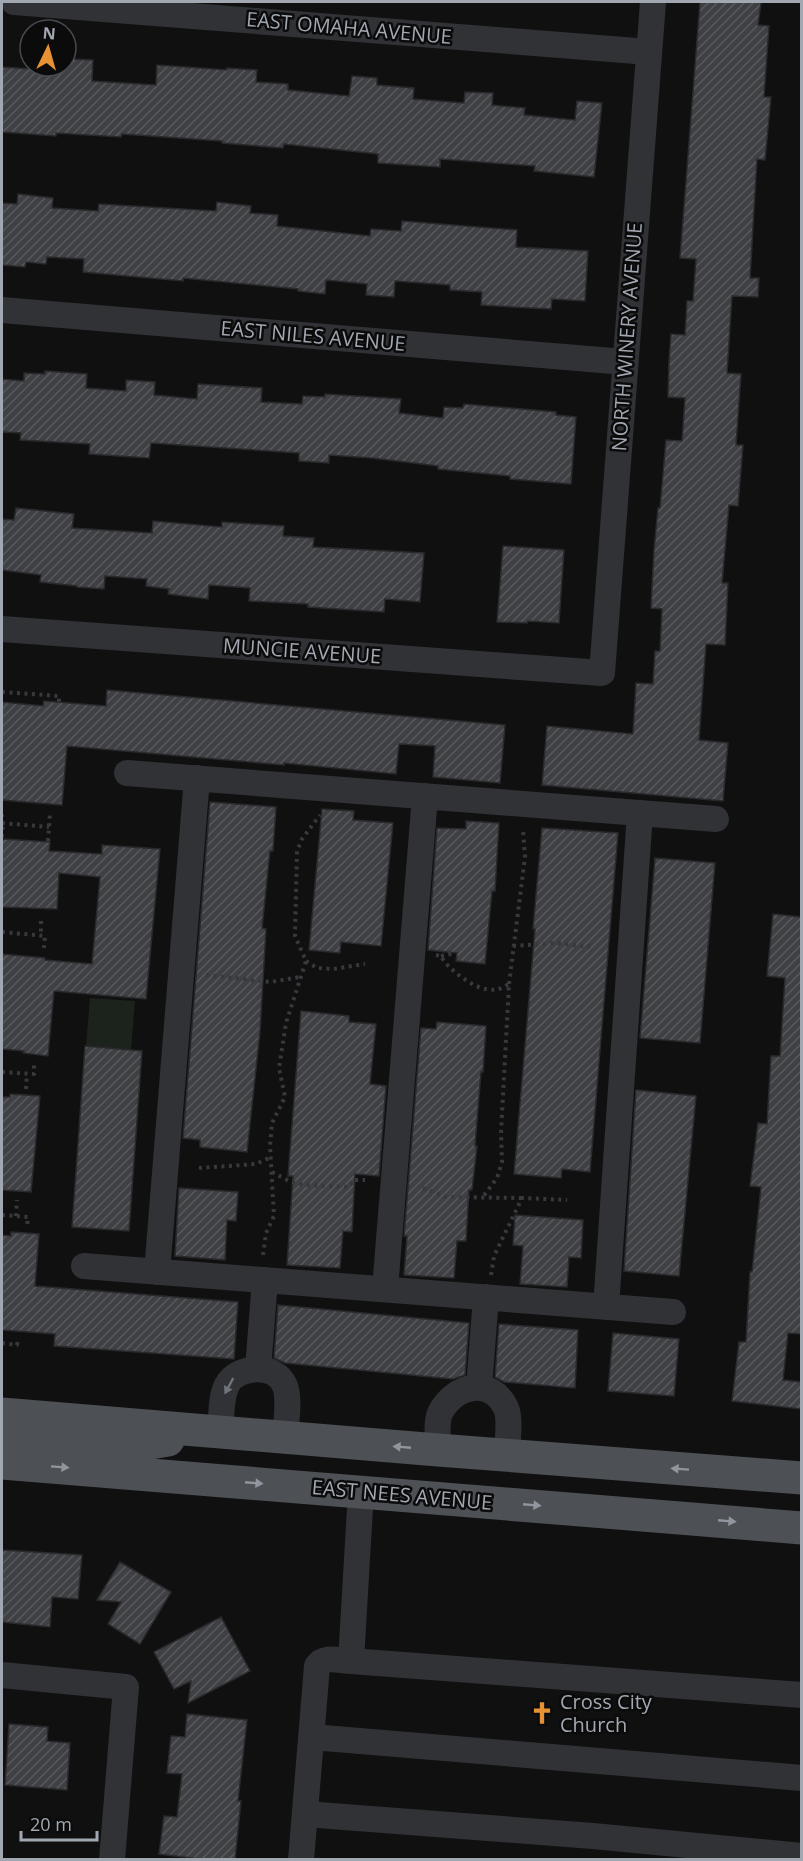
<svg xmlns="http://www.w3.org/2000/svg" width="803" height="1861" font-family="'Open Sans',sans-serif">
<style>
.pitch{fill:#1c231c}
.building{fill:url(#building-hatch);stroke:#2a2a2d;stroke-width:1.5}
.lines{fill:none;stroke-linecap:round;stroke-linejoin:round}
.path{stroke:#37393d;stroke-width:4;stroke-dasharray:3 4.5;stroke-linecap:butt}
.minor{stroke:#313236;stroke-width:26}
.major{stroke:#4d5054;stroke-width:33}
.oneway{fill:#6f737a}
.oneway2{fill:#91969e}
.labels{text-anchor:middle;stroke-width:5;stroke-linejoin:round;paint-order:stroke}
.street-label{font-size:20px;fill:#a2a8b1;stroke:#0b0b0c}
.poi-label{font-size:20px;fill:#a2a8b1;stroke:#0b0b0c;text-anchor:start}
</style>
<defs>
<pattern id="building-hatch" width="6" height="6" patternUnits="userSpaceOnUse" patternTransform="scale(1.5)"><rect width="6" height="6" fill="#3f4044"/><path d="M-1 1l2-2M0 6l6-6M5 7l2-2" fill="none" stroke="#58595d"/></pattern>
</defs>
<rect width="100%" height="100%" fill="#101011"/>
<!-- pitch -->
<path class="pitch" d="M90 998 135 1001 131 1050 86 1046Z"/>
<!-- building -->
<path class="building" d="M700 2H761L758 25 769 26 764 97H771L765 160 757 159 750 278H759L758 297 732 296 727 373 741 374 736 445H743L738 506 729 505 722 583H728L725 645 706 644 699 740 728 743 723 801 542 785 547 726 633 734 636 683 653 684 655 651H660L662 609 651 608 654 550 658 508H660L666 440 682 441 685 398 668 397 669 361 671 334 685 335 687 301H693L696 259 680 258Z
M69 59 93 60 92 81 156 85 157 65 227 70V68L257 70 256 82 288 84V90L349 96 352 76 377 78V85L414 88 413 99 464 103 465 92 493 93 492 105 525 108 524 115 575 120 577 101 602 103 594 177 534 171 535 166 440 159V167L378 163V154L284 144 283 148 222 143V141L122 134 121 137 56 133V136L2 132V67L32 69V66H68Z
M18 194 53 198 52 208 98 211 99 204 216 211 217 202 251 206 250 213 278 215 277 226 370 236 371 229 401 231 402 221 517 230 516 247 588 251 585 301 552 299 551 309 512 307 481 305 482 292 450 290V285L395 281 394 297 366 295 367 284 326 280 325 294 298 291V289L183 278V281L83 272 84 259 47 257 46 264 26 262 25 267 2 265V203L17 204Z
M45 371 87 374 86 388 126 391V380L155 382 154 395 197 399 198 384 262 388 261 402 302 404 303 396 325 397V394L401 399 399 413 443 418 444 407 463 408 464 404 556 412V415L576 417 571 484 510 479V476L438 469V466L372 458 329 455V463L299 461V453L151 443 149 458 89 454 90 444 20 440 21 433 2 432V379L24 381V373L45 374Z
M16 508 74 514 72 528 152 533 153 521 222 527V522L284 526 283 536 314 538 313 547 424 553 420 602 385 599 384 612 308 607V604L249 601 250 588 209 585 208 599 168 594 169 589 146 586 147 579 105 576 104 589 77 587V586L40 582 41 575 2 570V519L14 520Z
M503 546 564 550 559 623 528 621 527 623 497 622Z
M107 690 505 725 500 783 433 777 435 746 399 744 396 774 284 763V765L67 746 62 805 2 800V702L43 706 44 701 106 706Z
M210 802 276 807 273 851H270L262 928 266 929 260 1032 247 1152 200 1147V1140L183 1138Z
M322 809 354 811 353 820 393 823 381 946 341 942 340 953 309 950Z
M466 821 499 823 495 891H492L485 964 456 961 457 953 428 950 437 828 466 829Z
M542 828 618 833 590 1172 562 1169 561 1178 514 1174 535 929H533Z
M2 839 50 842 49 851 102 854V845L160 849 146 999 54 991 48 1056 23 1053 24 1051 2 1049V954L45 958V960L92 964 100 877 59 873 57 909 2 907Z
M655 858 715 863 700 1043 640 1038Z
M773 914 801 917V1334L788 1333 783 1380 801 1382V1409L732 1401 739 1342H746L750 1272H752L761 1187 750 1186 758 1123 767 1124 771 1056H780L785 978 767 976Z
M301 1011 349 1016V1022L376 1024 370 1084 386 1086 379 1176 355 1174 352 1232 343 1231 340 1268 287 1265 293 1176H288Z
M437 1022 486 1026 483 1072H481L475 1146H477L472 1190H469L466 1241H457L454 1278 404 1275 407 1236H404L421 1028 436 1029Z
M85 1046 142 1051 129 1231 72 1227Z
M636 1090 696 1096 679 1276 624 1271Z
M10 1094 40 1096 31 1192 2 1190V1097H10Z
M179 1188 238 1192 236 1221 227 1220 225 1260 175 1256Z
M515 1215 583 1220 581 1258 569 1257 567 1287 520 1284 523 1246 513 1245Z
M11 1232 39 1234 35 1286 238 1302 234 1359 54 1346 55 1334 2 1330V1235L11 1236Z
M278 1305 469 1323 465 1375 453 1379 285 1363 274 1358Z
M499 1324 578 1330 575 1388 504 1382 495 1377Z
M613 1333 679 1339 674 1396 608 1391Z
M2 1550 82 1555 78 1599 52 1597 50 1627 2 1622Z
M120 1562 171 1592 140 1644 108 1624 121 1602 97 1600Z
M221 1617 250 1671 188 1703 191 1681 174 1689 154 1652Z
M187 1714 247 1720 238 1801H241L235 1860H208L159 1854 164 1816 177 1817 182 1774 167 1773 171 1736 185 1737Z
M9 1724 48 1727 47 1741 70 1743 67 1790 5 1785Z"/>
<g class="lines">
<!-- path -->
<path class="path" d="M2 692 59 696V702
M2 817V810
M2 823 49 827
M2 837 3 823
M48 841 50 814
M41 921V935
M2 932 45 936 44 948
M513 946 556 943 590 947
M436 955 441 956C446 968 474 988 486 989 496 991 501 989 509 984L501 1133 502 1162 497 1178 482 1198
M441 956 455 953
M306 961 317 968 333 969 365 964
M206 975 271 982 300 977
M509 984 525 857 523 829
M2 1072 34 1074V1061
M26 1089 27 1074
M199 1168 256 1164 271 1157
M272 1172 291 1182 306 1185 349 1187 353 1180H365
M423 1188 446 1197 522 1198
M2 1215 28 1217 27 1227
M16 1216 17 1200
M263 1255 266 1233 274 1216 270 1146 272 1123 285 1097 279 1068 286 1023 306 961 295 936 297 851 302 839 320 815
M491 1275 494 1256 522 1198 567 1200
M2 1343 17 1345 18 1339"/>
<!-- minor -->
<path class="minor" d="M14 2 649 52
M2 310 625 362
M2 629 602 673 653 2
M127 773 716 819
M84 1266 673 1312
M157 1272 197 778
M385 1289 425 796
M606 1307 640 813
M258 1369 265 1280
M479 1387 486 1297
M220 1432C222 1418 220 1398 227 1385 237 1365 276 1363 285 1386 290 1400 286 1421 285 1437
M438 1450C438 1439 436 1423 440 1413 454 1385 491 1376 506 1408 511 1419 507 1443 507 1455
M361 1491 351 1661 802 1695
M2 1675 126 1687 112 1860
M312 1737 802 1778
M305 1814 593 1836 802 1856
M301 1860 317 1666C324 1655 340 1661 351 1661"/>
<!-- major -->
<path class="major" d="M2 1414 438 1450 802 1478
M2 1438 121 1448 168 1440
M2 1463 802 1528"/>
</g>
<!-- one-way arrows -->
<defs><path id="oneway-solid" d="M-6-.8H1V-3.2L6.5 0L1 3.2V.8H-6Z" transform="scale(1.5)"/></defs>
<use class="oneway" href="#oneway-solid" transform="translate(229 1386) rotate(118)"/>
<g class="oneway2">
<use href="#oneway-solid" transform="translate(402 1447) rotate(-175)"/>
<use href="#oneway-solid" transform="translate(60 1467) rotate(4)"/>
<use href="#oneway-solid" transform="translate(680 1469) rotate(-176)"/>
<use href="#oneway-solid" transform="translate(254 1483) rotate(5)"/>
<use href="#oneway-solid" transform="translate(532 1505) rotate(5)"/>
<use href="#oneway-solid" transform="translate(727 1521) rotate(5)"/>
</g>
<!-- icons -->
<defs>
<g id="church-bare" transform="scale(1.8)"><path d="M-1.2-6h2.4v3.5h3.3v2.4h-3.3V6h-2.4V-.1h-3.3v-2.4h3.3Z" fill="#e69133" stroke="#0b0b0c" stroke-width="2.5" paint-order="stroke"/></g>
</defs>
<g fill-rule="evenodd">
<use href="#church-bare" x="542" y="1713"/>
</g>
<g class="labels">
<!-- street labels -->
<g class="street-label">
<text transform="translate(349 28) rotate(5)" y="7">EAST OMAHA AVENUE</text>
<text transform="translate(313 336) rotate(5)" y="7">EAST NILES AVENUE</text>
<text transform="translate(627 337) rotate(-86)" y="7">NORTH WINERY AVENUE</text>
<text transform="translate(302 651) rotate(4)" y="7">MUNCIE AVENUE</text>
<text transform="translate(402 1495) rotate(5)" y="7">EAST NEES AVENUE</text>
</g>
<!-- poi labels -->
<g class="poi-label">
<text x="560" y="1709">Cross City<tspan x="560" dy="23">Church</tspan></text>
</g>
</g>
<!-- border -->
<rect width="803" height="1861" fill="none" stroke="#a2a8b1" stroke-width="6"/>
<!-- north arrow -->
<g transform="translate(48 48) rotate(5)"><circle r="28" fill="#0b0b0c" stroke="#474a4e" stroke-width="1.5"/>
<path d="M0-4.5L10 22L0 15L-10 22Z" fill="#e69133"/>
<text y="-9" font-size="16" font-weight="bold" text-anchor="middle" fill="#a2a8b1">N</text>
</g>
<!-- scale -->
<path d="M21 1831v9h76v-9" fill="none" stroke="#a2a8b1" stroke-width="3"/>
<text x="30" y="1831" font-size="18" fill="#a2a8b1" stroke="#0b0b0c" stroke-width="4.5" paint-order="stroke">20 m</text>
</svg>
